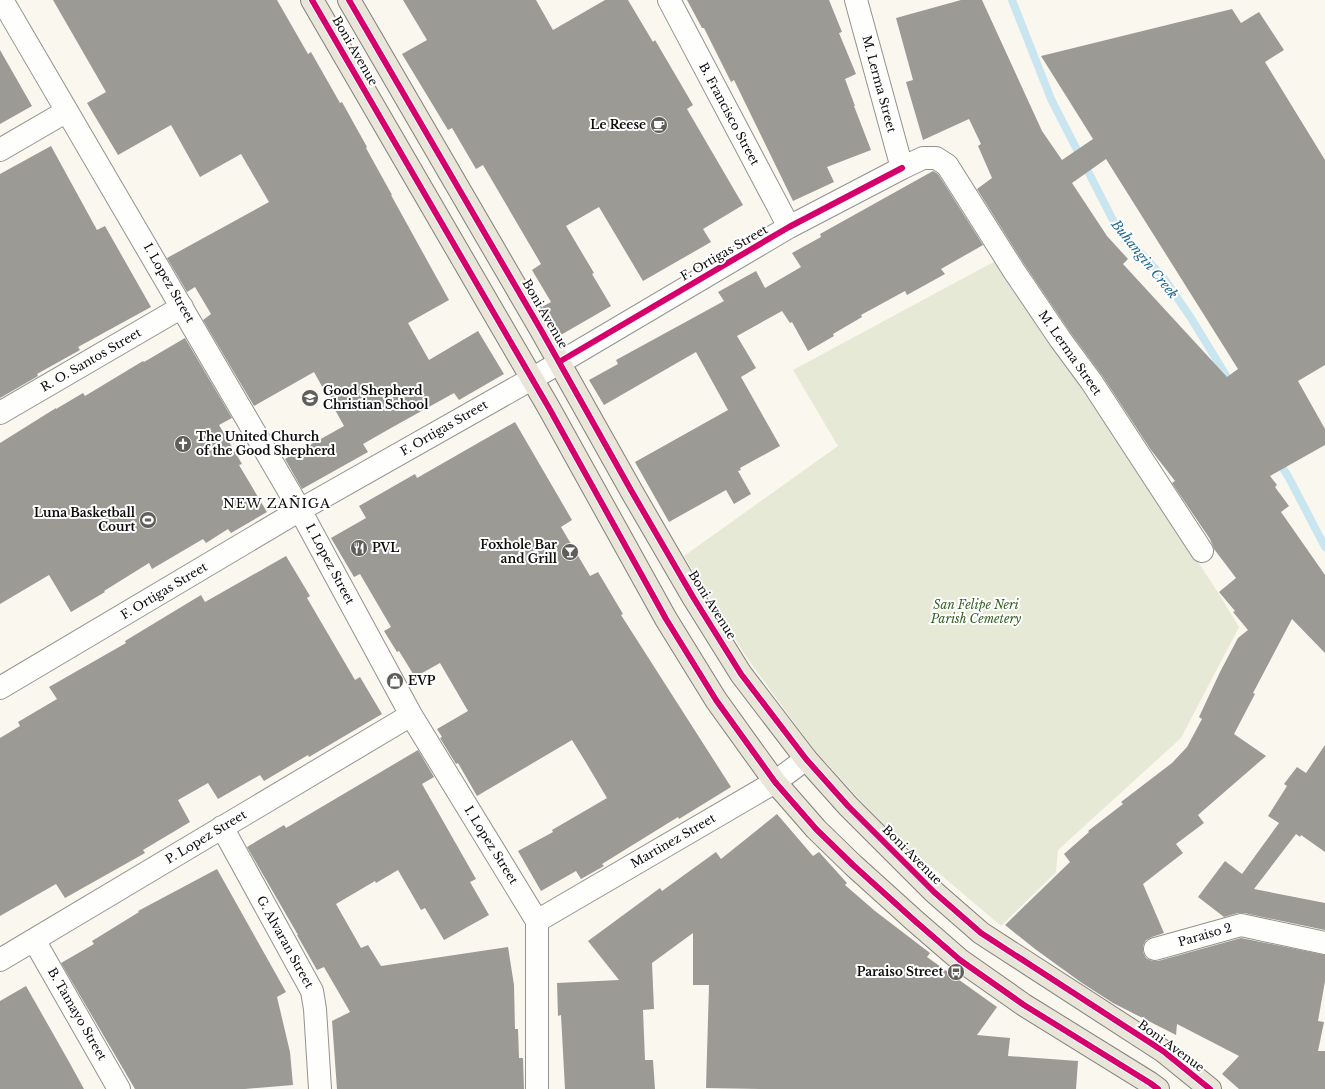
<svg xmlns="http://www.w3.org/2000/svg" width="1325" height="1089" font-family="'Libre Baskerville',serif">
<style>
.cemetery{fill:#e6e9d5}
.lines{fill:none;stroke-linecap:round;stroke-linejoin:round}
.stream{stroke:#c9e6f0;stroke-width:8}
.building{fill:#9c9a95;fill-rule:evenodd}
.minor-casing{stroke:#93928e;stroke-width:24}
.major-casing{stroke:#807f7c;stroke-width:24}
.minor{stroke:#fefefd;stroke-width:22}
.major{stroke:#eae5d9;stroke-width:22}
.cycleway-casing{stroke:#fff;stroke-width:8}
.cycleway{stroke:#d6006c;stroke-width:6}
.labels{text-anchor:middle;stroke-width:4;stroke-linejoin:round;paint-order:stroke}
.street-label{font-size:12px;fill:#0c0c0c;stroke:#fff}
.poi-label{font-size:12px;font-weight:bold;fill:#0c0c0c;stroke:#fff;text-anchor:end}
.park-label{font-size:12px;font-style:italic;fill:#315e21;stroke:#fff}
.water-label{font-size:13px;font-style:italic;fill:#1e6794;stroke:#fff}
.neighbourhood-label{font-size:13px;letter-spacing:1px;fill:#0c0c0c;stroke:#fff}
</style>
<rect width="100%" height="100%" fill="#faf7ef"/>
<!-- cemetery -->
<path class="cemetery" d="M999 259 1217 591 1239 627 1181 738 1058 850 1056 872 1001 926 894 835 859 799 811 746 745 655 684 556 838 446 793 370Z"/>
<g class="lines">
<!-- stream -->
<path class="stream" d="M1012 0 1051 99 1117 228 1163 277 1191 318 1232 385
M1278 460 1289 478 1325 547"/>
</g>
<!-- building -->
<path class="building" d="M53 0H277L308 54 311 52 340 103 342 102 367 147 366 148 392 195H391L449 300 408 323 429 360 478 331 504 374 459 400 454 393 391 428 363 444 368 452 302 489 285 459 344 426 314 372 254 406 203 320 211 314 195 287 187 292 167 258 269 202 241 154 200 177 171 125 118 155 87 103 106 92Z
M403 0H536L553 30 605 0H628L653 42 655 40 679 81 693 105 687 109 743 205 703 229 711 242 643 281 599 207 566 226 594 273 592 274 611 306 559 336 542 307 551 302 532 270 541 264 483 165 476 169 452 128 448 130 402 54 427 40Z
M687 0H829L842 32 839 33 856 74 845 79 855 106H854L871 150 827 167 834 182 793 201 734 80 731 82 704 28H702Z
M961 0H982L1042 131 1062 160 1093 139 1041 56 1232 9 1241 23 1259 12 1284 50 1265 62 1325 160V365L1298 381 1325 429V445L1270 476 1277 485 1275 487 1289 506 1281 512 1325 575V653L1292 619 1253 693 1255 694 1234 734 1266 756 1198 815 1204 823 1176 844 1183 853 1143 884 1164 933 1152 937 1146 940 1143 946V952L1146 958 1152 961H1158L1241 938 1325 955V981L1318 1021 1324 1022 1318 1051H1325V1089H1239L1222 1074 1239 1056 1177 1024 1176 1035 1113 1003 1082 983 1035 949 1005 925 1070 862 1064 854 1089 832 1088 831 1123 804 1121 802 1172 763 1187 747 1202 719 1199 717 1220 672 1238 638 1248 630 1233 612 1235 611 1219 592 1236 578 1214 549 1210 539 1172 483 1175 481 1151 450 1101 374 1070 332 1024 264 977 189 992 178 978 146 981 144 969 119 923 140 906 82 913 80 896 18ZM1106 159 1238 369 1227 377 1123 264 1128 259 1107 236 1072 183Z
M0 50 32 106 0 124Z
M51 146 97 230 105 226 151 307 78 347 80 350 37 374 38 376 0 398V174Z
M933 171 938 174 983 245 941 269 945 274 907 295 905 291 861 315 862 317 833 334 834 336 808 351 792 322 790 323 782 311 737 336 756 368 741 377 780 446 740 468 741 470 738 471 751 494 734 504 726 490 669 522 635 462 728 410 696 352 604 405 589 380 618 364 616 360 724 301 718 292 756 271 765 288 801 267 792 253 821 237 820 234Z
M185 338 232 418 219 425 242 464 239 465 267 512 231 533 228 529 206 543 203 539 152 569 149 563 104 591 105 592 71 612 49 575 0 604V443L56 408V409L83 393 85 396 143 361 144 362Z
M515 422 572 520 561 527 590 576 598 572 623 614 621 615 731 787 679 819 678 817 602 864 604 866 581 879 576 871 541 891 518 851 553 832 552 830 607 798 585 761 572 740 477 796 458 763 456 764 440 738 442 737 437 729 468 711 440 663 415 677 399 651 397 652 384 631 391 627 360 574 354 577 331 538 366 518 359 506 415 474 417 478Z
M286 556 310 596 307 598 355 680 360 677 382 714 309 757 308 755 264 781 260 775 218 799 208 783 178 800 190 822 143 850 145 853 65 898 56 884 0 916V738L20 726 18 722 57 699 49 687 126 643 125 641 201 595 205 602Z
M1325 745V852L1301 835 1300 837 1296 834 1254 889 1325 903V930L1244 913H1238L1224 917 1198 897 1225 861 1242 874 1279 823 1268 816 1287 786 1284 784 1297 767 1306 773Z
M418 750 434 777 422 784 476 879 470 882 489 915 444 940 425 908 421 910 398 870 376 883 375 881 336 904 361 948 368 945 381 966 508 947 514 985 515 1029H518L519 1058H523L524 1089H337L332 1021 350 1012 324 967 317 970 297 935H298L247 847 284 825 286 828Z
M777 814 813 856 819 852 847 883 845 885 875 911 930 953 927 957 997 1007 977 1035 1010 1038 1008 1056 1078 1061 1076 1089H760L706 1088 709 985H693V933L652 963 654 1009 643 1010 645 1060H653L655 1089H565L561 1015 558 1016 557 983 619 980 588 941 660 888 662 891 716 852 721 859Z
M217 869 286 992 277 997 290 1052 293 1085 245 1089H135L61 963 94 944 92 941 139 912 138 911Z
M26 986 68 1060 84 1089H0V1001Z"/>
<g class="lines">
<!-- minor casing -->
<g class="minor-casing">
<path id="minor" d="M2 0 300 510 411 715 537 921V1089
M669 0 789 227
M856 0 902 168
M0 150 67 111
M0 413 182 307
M0 688 300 510 542 373 789 227 902 168 923 158H936L947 165 1014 271 1060 339 1091 381 1202 551
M222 827 312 991 315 1009 320 1089
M537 921 775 782 806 759
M34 940 119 1089
M1155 949 1241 925 1325 943
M0 960 411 715"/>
</g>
<!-- major casing -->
<g class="major-casing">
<path id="major" d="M312 0 549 408 666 619 716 700 775 782 816 829 853 865 915 921 960 960 1024 1005 1150 1083 1158 1089
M349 0 541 330 632 492 693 597 741 674 806 759 848 806 934 892 981 933 1163 1051 1210 1089"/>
</g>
<!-- minor -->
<use href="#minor" class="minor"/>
<!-- major -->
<use href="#major" class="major"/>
<!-- cycleway casing -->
<g class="cycleway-casing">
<path id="cycleway" d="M312 0 549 408 666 619 716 700 775 782 816 829 853 865 915 921 960 960 1024 1005 1150 1083 1158 1089
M349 0 541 330 632 492 693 597 741 674 806 759 848 806 934 892 981 933 1163 1051 1210 1089
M559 362 789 227 902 168"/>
</g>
<!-- cycleway -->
<use href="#cycleway" class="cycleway"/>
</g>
<!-- icons -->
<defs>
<g id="cafe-disc" transform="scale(0.9)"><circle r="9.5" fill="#5f5e5b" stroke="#fff"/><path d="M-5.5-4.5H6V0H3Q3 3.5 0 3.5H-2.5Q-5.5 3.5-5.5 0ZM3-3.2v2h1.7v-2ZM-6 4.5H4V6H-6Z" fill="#fff"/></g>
<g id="school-disc" transform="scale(0.9)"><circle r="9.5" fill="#5f5e5b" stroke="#fff"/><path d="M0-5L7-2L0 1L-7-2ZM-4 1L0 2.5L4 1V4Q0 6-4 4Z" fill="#fff"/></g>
<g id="church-disc" transform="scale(0.9)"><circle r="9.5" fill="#5f5e5b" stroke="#fff"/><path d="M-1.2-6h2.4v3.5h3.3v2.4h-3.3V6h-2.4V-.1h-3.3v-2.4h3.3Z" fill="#fff"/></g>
<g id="stadium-disc" transform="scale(0.9)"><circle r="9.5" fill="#5f5e5b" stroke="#fff"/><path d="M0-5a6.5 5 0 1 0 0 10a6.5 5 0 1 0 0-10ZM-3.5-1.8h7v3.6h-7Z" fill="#fff"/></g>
<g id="restaurant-disc" transform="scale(0.9)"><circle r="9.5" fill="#5f5e5b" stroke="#fff"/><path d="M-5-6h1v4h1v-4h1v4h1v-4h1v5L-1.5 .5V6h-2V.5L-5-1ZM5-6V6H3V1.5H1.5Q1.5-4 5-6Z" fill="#fff"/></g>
<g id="bar-disc" transform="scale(0.9)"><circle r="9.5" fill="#5f5e5b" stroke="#fff"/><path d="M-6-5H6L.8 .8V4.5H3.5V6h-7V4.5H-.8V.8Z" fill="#fff"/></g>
<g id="shop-disc" transform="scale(0.9)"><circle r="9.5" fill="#5f5e5b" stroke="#fff"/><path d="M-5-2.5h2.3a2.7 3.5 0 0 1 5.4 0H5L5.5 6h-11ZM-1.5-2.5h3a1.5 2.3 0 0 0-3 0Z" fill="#fff"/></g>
<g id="bus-disc" transform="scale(0.9)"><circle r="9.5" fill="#5f5e5b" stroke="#fff"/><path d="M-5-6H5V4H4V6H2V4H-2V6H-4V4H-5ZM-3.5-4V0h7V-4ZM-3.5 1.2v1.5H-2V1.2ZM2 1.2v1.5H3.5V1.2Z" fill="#fff"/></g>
</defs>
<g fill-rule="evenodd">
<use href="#cafe-disc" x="659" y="125"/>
<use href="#school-disc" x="310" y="398"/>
<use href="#church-disc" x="183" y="444"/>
<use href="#stadium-disc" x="148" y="520"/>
<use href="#restaurant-disc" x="359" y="548"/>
<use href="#bar-disc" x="570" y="552"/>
<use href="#shop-disc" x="395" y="681"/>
<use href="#bus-disc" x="956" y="972"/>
</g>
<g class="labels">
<!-- street labels -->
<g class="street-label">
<text transform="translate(355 51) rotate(60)" y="4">Boni Avenue</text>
<text transform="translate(879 84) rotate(75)" y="4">M. Lerma Street</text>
<text transform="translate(729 114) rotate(62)" y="4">B. Francisco Street</text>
<text transform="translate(724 253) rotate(-30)" y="4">F. Ortigas Street</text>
<text transform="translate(169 283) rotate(60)" y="4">I. Lopez Street</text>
<text transform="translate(545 314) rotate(60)" y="4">Boni Avenue</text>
<text transform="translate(1070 353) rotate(55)" y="4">M. Lerma Street</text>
<text transform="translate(91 360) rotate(-30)" y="4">R. O. Santos Street</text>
<text transform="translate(444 428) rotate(-30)" y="4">F. Ortigas Street</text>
<text transform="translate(330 564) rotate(62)" y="4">I. Lopez Street</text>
<text transform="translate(164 591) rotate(-31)" y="4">F. Ortigas Street</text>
<text transform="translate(712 605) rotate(58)" y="4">Boni Avenue</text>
<text transform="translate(206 837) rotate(-31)" y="4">P. Lopez Street</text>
<text transform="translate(673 841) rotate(-30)" y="4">Martinez Street</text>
<text transform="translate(491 845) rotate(58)" y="4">I. Lopez Street</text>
<text transform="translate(912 855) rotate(45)" y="4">Boni Avenue</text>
<text transform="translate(1205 935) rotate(-16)" y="4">Paraiso 2</text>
<text transform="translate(285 942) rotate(61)" y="4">G. Alvaran Street</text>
<text transform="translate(77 1014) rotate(60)" y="4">B. Tamayo Street</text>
<text transform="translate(1171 1046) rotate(36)" y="4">Boni Avenue</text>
</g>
<!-- poi labels -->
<g class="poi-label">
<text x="646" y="129">Le Reese</text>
<text x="323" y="395" text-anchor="start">Good Shepherd<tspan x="323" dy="14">Christian School</tspan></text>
<text x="196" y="441" text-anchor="start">The United Church<tspan x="196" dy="14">of the Good Shepherd</tspan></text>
<text x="135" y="517">Luna Basketball<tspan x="135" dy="14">Court</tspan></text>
<text x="557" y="549">Foxhole Bar<tspan x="557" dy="14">and Grill</tspan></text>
<text x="372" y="552" text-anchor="start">PVL</text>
<text x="408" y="685" text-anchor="start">EVP</text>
<text x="943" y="976">Paraiso Street</text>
</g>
<!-- park labels -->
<g class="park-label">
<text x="976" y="609">San Felipe Neri<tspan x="976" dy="14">Parish Cemetery</tspan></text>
</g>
<!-- water labels -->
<g class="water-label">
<text transform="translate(1145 259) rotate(51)" y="5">Buhangin Creek</text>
</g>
<!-- neighbourhood labels -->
<g class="neighbourhood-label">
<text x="277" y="508">NEW ZAÑIGA</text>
</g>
</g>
</svg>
